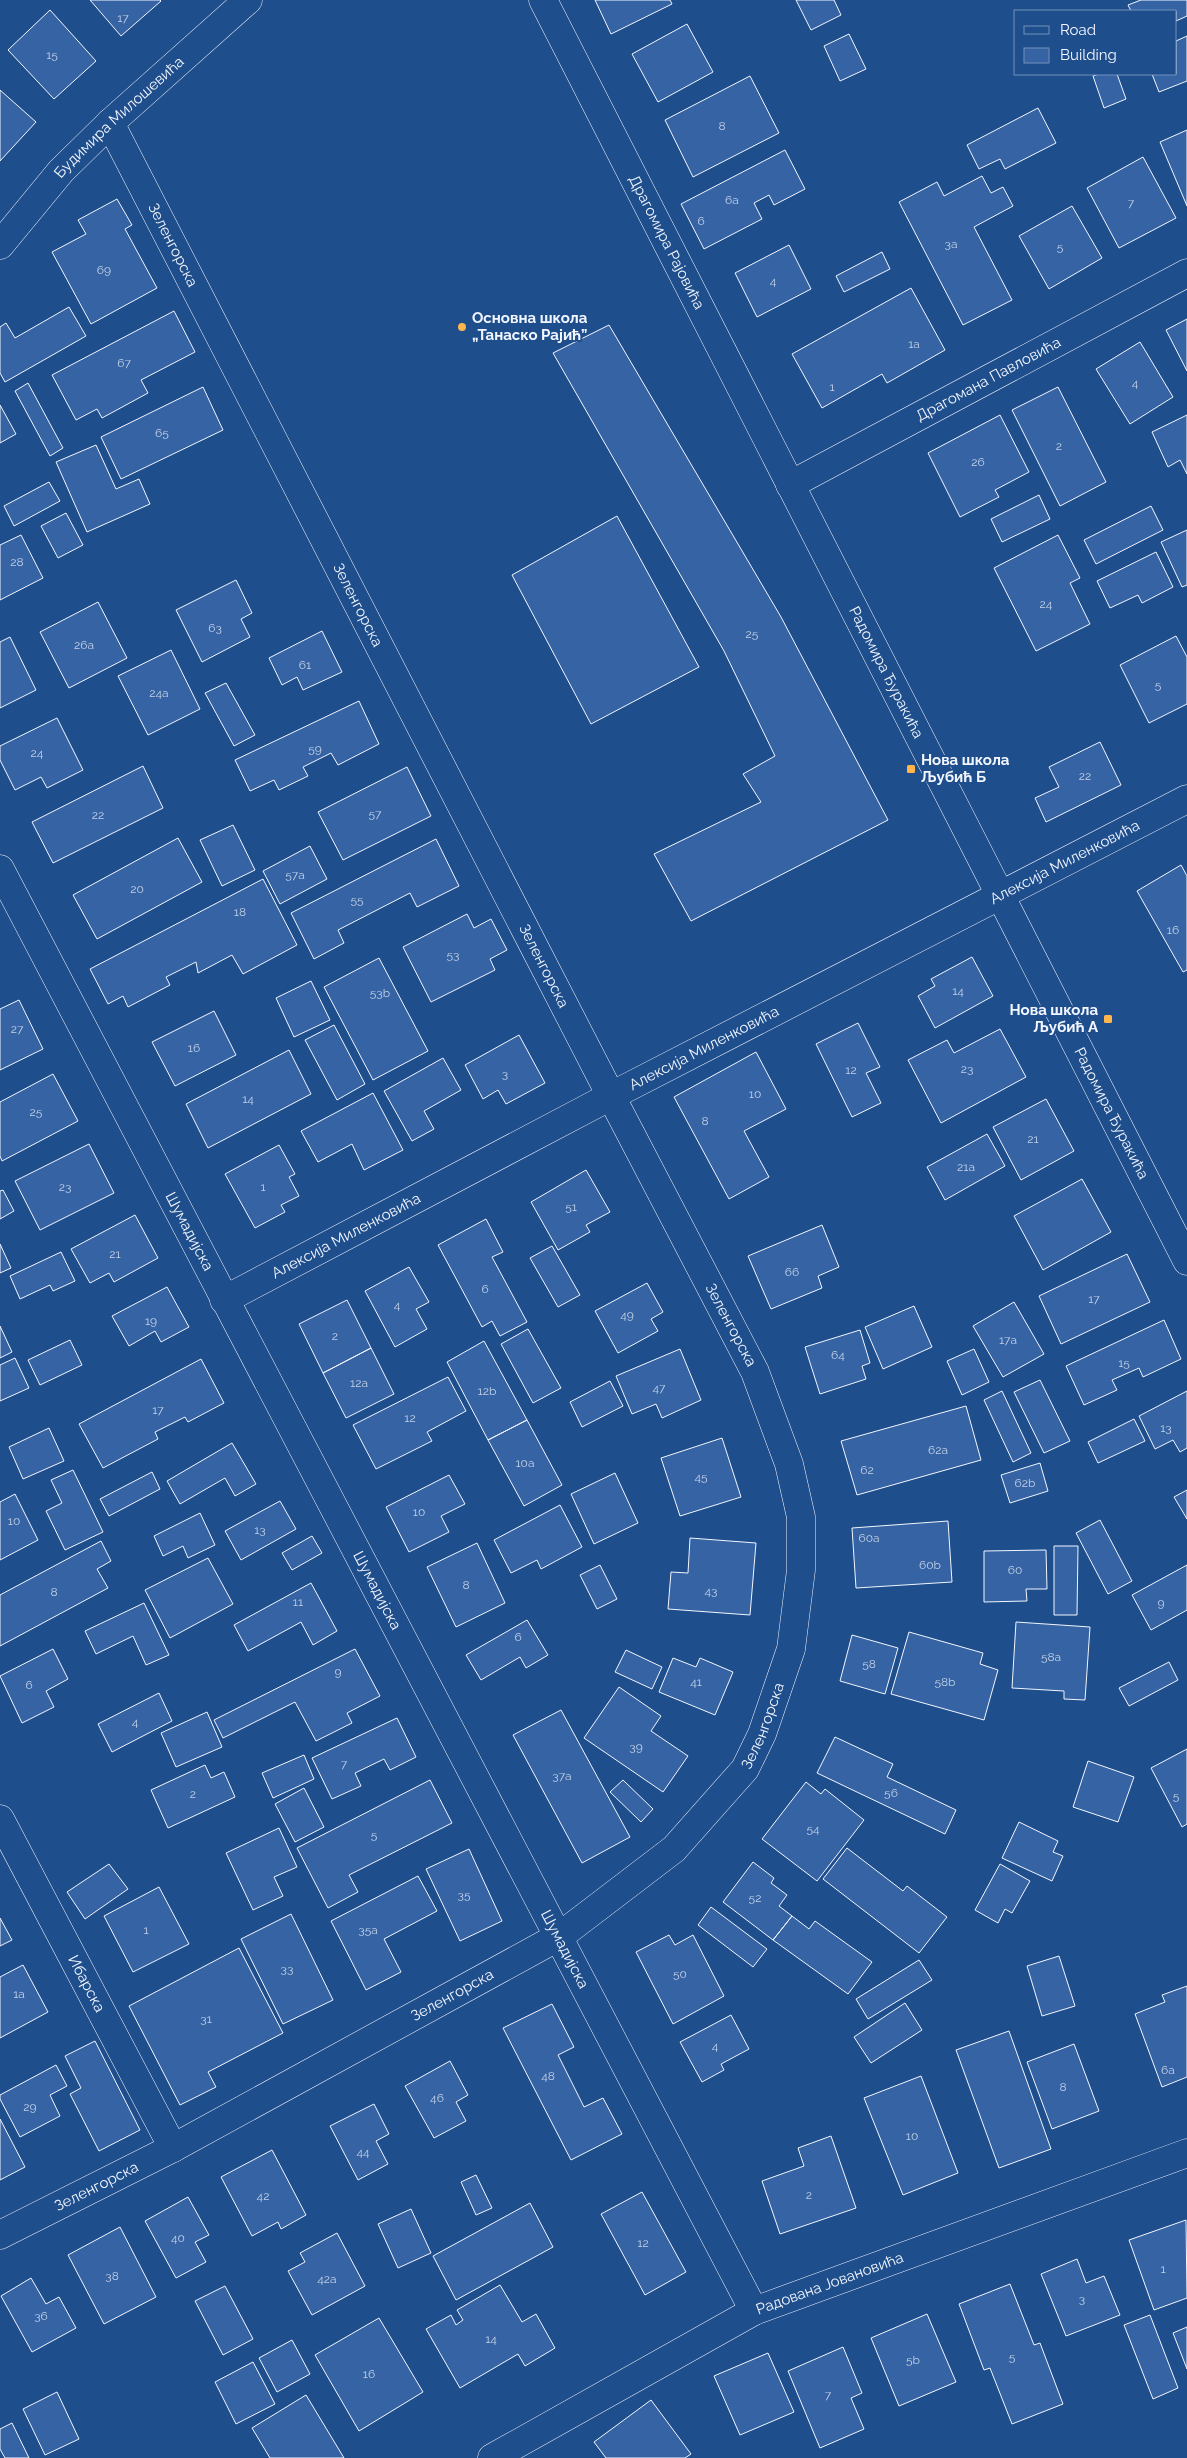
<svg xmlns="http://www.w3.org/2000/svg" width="1187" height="2458" font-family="Raleway,sans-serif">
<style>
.building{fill:#3563a3;stroke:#f2f6ff}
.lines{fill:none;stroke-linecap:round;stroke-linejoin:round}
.minor-casing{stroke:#f2f6ff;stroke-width:29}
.minor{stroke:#1f4e8c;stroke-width:28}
.poi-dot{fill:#ffb74d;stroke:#1f4e8c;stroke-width:2}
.labels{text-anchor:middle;stroke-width:4;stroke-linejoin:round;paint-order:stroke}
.number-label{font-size:12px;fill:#c3d1e8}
.street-label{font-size:15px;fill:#f2f6ff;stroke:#1f4e8c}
.poi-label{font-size:15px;font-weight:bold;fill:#f2f6ff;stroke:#1f4e8c;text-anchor:start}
</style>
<rect width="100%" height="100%" fill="#1f4e8c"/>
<!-- building -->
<path class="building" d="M90 0H160L161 1 121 36Z
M595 0H670L672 4 611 34Z
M796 0H834L841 15 811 30Z
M1141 0H1187V16L1176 21V11H1131L1128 5Z
M50 10 96 61 54 99 8 50Z
M687 24 713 72 658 102 632 54Z
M849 34 866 69 840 81 824 46Z
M1187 36V81L1159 92 1152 74H1176V41Z
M1099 74H1117L1126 99 1104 108 1093 76Z
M750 76 779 133 693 177 665 120Z
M0 90 36 122 0 161Z
M1038 108 1056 143 1005 169 1000 159 979 169 967 145Z
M1187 130V206L1160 142Z
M785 150 805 189 774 205 769 195 754 203 762 219 704 249 681 204Z
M1143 157 1176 218 1119 248 1087 188Z
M982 176 991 193 1003 187 1013 206 974 227 1012 300 963 325 899 202 937 182 944 196Z
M117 199 132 225 125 229 157 288 91 324 52 252 86 234 78 220Z
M1072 206 1102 258 1049 289 1019 236Z
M789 245 811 289 757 317 735 273Z
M882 252 890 269 844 292 836 276Z
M911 288 945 350 887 383 882 374 822 408 792 354Z
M69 307 86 336 5 382 0 373V327L6 323 15 338Z
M174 311 195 352 141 380 148 393 102 418 97 409 76 420 52 375Z
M1187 319V371L1166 330Z
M609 325 781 617 888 820 691 921 654 854 761 802 743 774 775 756 724 651 553 353Z
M1140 342 1173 397 1130 424 1096 369Z
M28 383 63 448 50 456 15 391Z
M203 387 223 430 121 479 101 437Z
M1058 387 1106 482 1060 506 1012 410Z
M0 405 16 434 0 443Z
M1000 415 1029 472 995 490 999 497 960 517 928 453Z
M1187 415V474L1180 460 1168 467 1152 432Z
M96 445 116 489 139 479 150 504 87 532 56 462Z
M49 482 60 501 14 526 4 506Z
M1039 495 1050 519 1002 542 991 519Z
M1151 506 1163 530 1096 564 1084 540Z
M66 513 83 545 58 558 41 526Z
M617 516 699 667 591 724 512 575Z
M1187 530V585L1182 587 1161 542Z
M21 535 43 578 0 600V545Z
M1058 535 1080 578 1070 583 1090 624 1036 651 994 568Z
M1156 552 1173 587 1142 603 1138 595 1110 608 1097 581Z
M236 580 252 613 241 619 250 637 202 662 176 610Z
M98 602 127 658 69 688 40 632Z
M322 631 342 672 303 690 297 677 282 685 269 658Z
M1176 636 1187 657V704L1149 723 1120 665Z
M10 637 36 690 0 708V642Z
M171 650 200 709 148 735 118 676Z
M226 683 255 735 234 746 205 693Z
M359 701 379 744 338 765 331 753 303 767 308 776 279 790 274 780 250 791 235 760Z
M57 718 83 770 47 788 41 777 15 790 0 760V746Z
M1100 742 1121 785 1046 822 1035 798 1059 787 1049 767Z
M143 766 163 808 53 863 32 822Z
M407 767 431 816 343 860 318 812Z
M233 825 255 870 222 886 200 840Z
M178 838 202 882 97 939 73 895Z
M436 839 459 886 417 907 410 893 338 930 344 943 314 959 291 913Z
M310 846 327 879 280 904 263 871Z
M1181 865 1187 876V970L1183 972 1137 891Z
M263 879 297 945 243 974 232 955 198 973 196 962 166 977 170 985 128 1007 123 996 108 1004 90 969Z
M467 914 474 928 491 919 507 950 490 959 495 970 431 1002 403 947Z
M972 957 993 996 935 1028 918 996 935 986 931 979Z
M379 958 428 1051 373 1080 324 987Z
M311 981 330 1020 294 1037 276 998Z
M19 1000 43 1049 0 1070V1009Z
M214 1011 236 1055 175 1086 152 1042Z
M858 1023 880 1067 866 1073 881 1103 852 1117 816 1044Z
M334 1025 365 1084 337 1100 305 1040Z
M1000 1029 1026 1077 941 1123 908 1060 947 1040 954 1053Z
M519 1035 545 1083 506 1104 498 1090 483 1099 465 1065Z
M289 1050 311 1094 208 1148 186 1104Z
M756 1052 786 1109 744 1131 769 1177 729 1199 674 1097Z
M443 1058 461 1090 424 1111 434 1129 412 1141 384 1091Z
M53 1074 78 1121 2 1161 0 1156V1102Z
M373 1093 403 1150 364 1170 352 1144 318 1162 301 1131Z
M1046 1099 1074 1151 1021 1180 993 1127Z
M987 1134 1005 1166 945 1200 927 1167Z
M89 1144 114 1193 40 1230 15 1181Z
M279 1145 295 1174 289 1177 299 1196 281 1205 285 1212 255 1228 225 1174Z
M586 1170 610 1212 586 1225 590 1232 558 1250 531 1202Z
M1082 1179 1111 1232 1043 1270 1014 1216Z
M3 1190 14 1211 0 1219V1191Z
M135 1215 158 1258 114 1282 109 1273 90 1283 71 1249Z
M486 1219 503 1252 492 1257 527 1322 500 1336 492 1321 482 1327 438 1245Z
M822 1225 839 1267 818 1276 822 1288 771 1309 748 1256Z
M0 1244 11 1268 0 1273Z
M552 1246 580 1295 558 1307 530 1258Z
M61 1252 75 1281 53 1291 50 1285 20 1299 10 1276Z
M1127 1254 1150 1302 1061 1344 1039 1296Z
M409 1267 429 1302 416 1309 427 1329 395 1347 365 1291Z
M647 1283 663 1312 651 1319 658 1331 618 1353 595 1311Z
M167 1287 189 1327 161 1342 155 1331 129 1346 112 1316Z
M347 1300 371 1348 323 1373 299 1324Z
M1014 1302 1044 1354 1003 1377 973 1326Z
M914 1306 932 1347 883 1369 865 1327Z
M1164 1320 1181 1359 1143 1377 1139 1368 1112 1380 1117 1390 1084 1405 1066 1366Z
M0 1326 12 1352 0 1358Z
M528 1329 561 1388 533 1403 501 1344Z
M860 1330 870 1363 862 1366 866 1379 820 1394 805 1347Z
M70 1340 82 1365 40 1385 28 1360Z
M484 1341 527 1420 488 1440 447 1362Z
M371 1348 394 1394 346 1418 323 1373Z
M680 1349 701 1400 662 1418 656 1404 632 1414 616 1376Z
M974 1349 989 1382 962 1395 947 1361Z
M15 1358 29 1388 0 1401V1365Z
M201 1359 224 1403 188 1422 185 1417 155 1432 158 1439 103 1468 79 1424Z
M448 1377 466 1411 427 1432 432 1441 376 1469 353 1425Z
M1040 1380 1070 1441 1044 1453 1014 1392Z
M610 1381 623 1406 582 1427 570 1402Z
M1002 1391 1031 1453 1013 1462 984 1400Z
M1187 1391V1448L1180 1452 1173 1440 1155 1449 1139 1416Z
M966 1406 981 1460 857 1495 841 1441Z
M1134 1419 1145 1441 1098 1463 1088 1442Z
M527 1420 562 1485 524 1506 488 1440Z
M49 1428 64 1461 23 1479 9 1447Z
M722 1438 741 1497 680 1516 661 1458Z
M232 1443 256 1484 235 1496 225 1478 180 1504 167 1481Z
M1040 1463 1048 1491 1010 1503 1001 1475Z
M73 1470 103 1532 65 1550 46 1511 62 1503 51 1480Z
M152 1472 160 1489 109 1516 100 1499Z
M615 1473 638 1523 594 1544 571 1494Z
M449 1475 465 1504 441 1516 449 1532 409 1552 386 1507Z
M1187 1490V1519L1174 1497Z
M15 1494 38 1540 0 1560V1502Z
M280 1501 296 1529 241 1560 225 1531Z
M560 1505 582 1547 541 1569 537 1560 511 1573 494 1540Z
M200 1513 215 1545 188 1558 183 1546 163 1556 154 1536Z
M1100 1520 1132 1581 1108 1594 1076 1533Z
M948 1521 952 1582 856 1588 852 1528Z
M312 1536 322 1553 292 1570 282 1553Z
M690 1538 756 1543 750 1615 668 1609 671 1572 688 1573Z
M101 1541 111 1561 97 1569 108 1588 0 1646V1595Z
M477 1543 505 1603 456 1627 427 1567Z
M1054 1546H1078L1077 1615H1054Z
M1046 1550 1047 1589H1026L1027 1601 984 1602V1551Z
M208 1558 233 1604 170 1638 145 1590Z
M600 1565 617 1599 597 1609 580 1575Z
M1187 1565V1610L1151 1630 1132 1595Z
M311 1583 337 1631 313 1645 301 1622 248 1651 234 1625Z
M144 1603 169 1655 146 1665 133 1636 96 1654 85 1631Z
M527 1620 548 1655 526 1668 520 1657 481 1680 466 1655Z
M1016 1622 1090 1627 1085 1700 1064 1699V1691L1012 1688Z
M909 1632 983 1653 980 1664 998 1670 984 1720 891 1694Z
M852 1635 898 1648 885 1694 840 1681Z
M53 1649 68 1679 46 1691 54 1707 22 1723 0 1676Z
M355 1649 380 1696 347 1713 352 1723 316 1741 295 1702 223 1738 214 1720Z
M626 1650 662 1667 652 1689 615 1672Z
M673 1658 696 1667 700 1658 733 1672 715 1715 659 1692Z
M1169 1662 1178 1680 1129 1706 1119 1688Z
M619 1687 661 1716 651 1731 688 1756 663 1792 584 1738Z
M159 1693 172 1721 112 1752 98 1724Z
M561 1710 630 1837 582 1863 513 1735Z
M207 1712 222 1747 176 1767 161 1733Z
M397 1718 416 1757 390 1770 384 1759 355 1773 361 1786 332 1799 312 1758Z
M835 1737 893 1764 887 1777 956 1810 945 1834 817 1773Z
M1187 1749V1824L1182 1827 1151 1768Z
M304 1755 314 1779 273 1798 262 1773Z
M1088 1761 1134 1777 1118 1822 1073 1807Z
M205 1765 211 1778 224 1772 235 1797 168 1828 151 1790Z
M430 1780 452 1823 349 1875 358 1892 328 1908 297 1848Z
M623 1780 653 1809 641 1822 610 1792Z
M806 1782 821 1794 825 1789 864 1820 817 1881 762 1839Z
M304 1788 324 1827 295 1842 275 1804Z
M1019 1822 1058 1841 1053 1852 1063 1856 1052 1881 1002 1858Z
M279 1828 297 1867 274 1877 283 1896 253 1910 226 1853Z
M847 1848 903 1891 907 1886 947 1917 919 1953 823 1879Z
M469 1849 502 1921 460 1941 426 1869Z
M753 1862 774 1878 771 1883 787 1895 779 1906 792 1916 773 1940 723 1902Z
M109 1864 128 1889 85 1919 67 1892Z
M1000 1864 1030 1881 1012 1913 1005 1909 998 1923 975 1910Z
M418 1876 437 1911 384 1939 401 1972 366 1990 331 1921Z
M159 1887 189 1944 133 1972 104 1916Z
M711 1907 767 1949 753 1967 698 1925Z
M291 1914 333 2000 283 2024 241 1939Z
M792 1916 809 1929 815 1921 872 1962 848 1994 773 1940Z
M0 1918 12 1940 0 1946Z
M669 1935 675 1945 693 1935 724 1996 673 2024 636 1952Z
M239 1948 283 2033 208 2072 216 2087 180 2105 129 2006Z
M1059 1956 1075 2006 1042 2016 1027 1966Z
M919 1960 932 1980 868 2019 856 1999Z
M23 1965 48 2012 0 2038V1977Z
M1187 1986V2077L1162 2087 1135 2014 1165 2002 1162 1995Z
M905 2003 922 2030 871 2063 854 2037Z
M552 2004 574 2047 558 2055 584 2107 603 2098 622 2134 571 2160 503 2028Z
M731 2015 749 2049 721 2064 724 2070 702 2082 680 2042Z
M1009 2031 1051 2149 999 2168 956 2050Z
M95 2041 140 2130 99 2151 70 2094 81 2088 65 2056Z
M1074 2044 1099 2111 1052 2129 1027 2062Z
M450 2061 468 2095 456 2102 466 2121 434 2138 405 2086Z
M56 2065 67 2086 50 2095 60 2116 20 2137 0 2099V2095Z
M921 2076 958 2173 903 2195 864 2098Z
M374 2104 389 2134 376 2141 388 2164 358 2180 330 2126Z
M0 2119 25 2167 0 2180Z
M831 2136 856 2208 780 2234 762 2181 804 2166 798 2148Z
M272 2150 306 2215 281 2229 278 2222 252 2236 221 2177Z
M476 2175 492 2208 476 2215 461 2182Z
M642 2192 686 2272 645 2295 601 2214Z
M188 2197 209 2235 195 2242 206 2262 176 2278 145 2221Z
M530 2203 553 2247 456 2300 433 2256Z
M411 2209 431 2253 398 2268 378 2224Z
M1186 2220 1187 2298 1154 2310 1129 2240Z
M120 2227 156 2297 104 2324 68 2255Z
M337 2233 365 2286 312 2315 288 2271 305 2262 300 2253Z
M1077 2259 1086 2283 1104 2276 1120 2315 1066 2336 1041 2274Z
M31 2278 46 2304 59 2297 76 2328 32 2352 1 2296Z
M1010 2284 1034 2345 1040 2343 1063 2404 1012 2424 990 2368 984 2370 959 2304Z
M500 2285 522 2322 536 2314 555 2348 525 2366 518 2354 460 2388 426 2329 451 2315 456 2325 463 2320 457 2310Z
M225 2286 253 2339 223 2355 195 2301Z
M927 2314 956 2382 899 2406 871 2338Z
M1150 2315 1178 2388 1153 2399 1124 2325Z
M379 2318 423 2392 359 2431 315 2355Z
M1187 2327V2369L1173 2333Z
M292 2340 310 2374 277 2392 259 2358Z
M843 2347 862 2393 851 2398 864 2429 820 2448 788 2371Z
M768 2353 794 2412 740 2435 714 2376Z
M253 2362 275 2404 236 2424 215 2382Z
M57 2392 79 2439 45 2455 23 2409Z
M306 2395 344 2458H270L252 2428Z
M651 2400 691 2454 685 2458H606L594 2442Z
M12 2423 29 2458H5L0 2449V2429Z"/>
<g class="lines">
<!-- minor casing -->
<g class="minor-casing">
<g id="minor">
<path id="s1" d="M543 0 1187 1261"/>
<path id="s2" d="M0 245 61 171 110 123 248 0"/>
<path id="s3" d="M790 485 1187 273"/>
<path id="s4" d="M0 869 754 2311"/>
<path id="s5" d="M224 1300 611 1096 1187 799"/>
<path id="s6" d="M0 1819 173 2148"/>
<path id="s7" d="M0 2235 173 2148 560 1936 674 1849 745 1769 762 1734 791 1649 801 1570V1517L789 1464 755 1372 611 1096 110 123"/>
<path id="s8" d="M492 2458 754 2311 1187 2153"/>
</g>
</g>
<!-- minor -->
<use href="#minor" class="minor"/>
</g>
<!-- markers -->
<g class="poi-dot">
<circle cx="462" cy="327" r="5"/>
<rect x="906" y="764" width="10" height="10" rx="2.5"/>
<rect x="1103" y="1014" width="10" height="10" rx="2.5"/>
</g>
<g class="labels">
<!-- number labels -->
<g class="number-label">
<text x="123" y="22">17</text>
<text x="52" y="59">15</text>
<text x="722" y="130">8</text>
<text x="732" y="204">6a</text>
<text x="1131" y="207">7</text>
<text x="701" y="225">6</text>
<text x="951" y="248">3a</text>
<text x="1060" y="251">5</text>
<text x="104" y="274">69</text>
<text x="773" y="285">4</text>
<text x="914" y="348">1a</text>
<text x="124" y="367">67</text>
<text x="1135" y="387">4</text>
<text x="832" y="391">1</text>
<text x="162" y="437">65</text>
<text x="1059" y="450">2</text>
<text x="978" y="466">26</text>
<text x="17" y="566">28</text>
<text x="1046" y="608">24</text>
<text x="215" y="632">63</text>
<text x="752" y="638">25</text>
<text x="84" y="649">26a</text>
<text x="305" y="669">61</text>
<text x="1158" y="689">5</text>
<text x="159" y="697">24a</text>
<text x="315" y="753">59</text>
<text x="37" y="757">24</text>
<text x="1085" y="780">22</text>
<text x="375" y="818">57</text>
<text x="98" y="819">22</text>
<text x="295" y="879">57a</text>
<text x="137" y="893">20</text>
<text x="357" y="904">55</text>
<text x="240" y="916">18</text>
<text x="1173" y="934">16</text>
<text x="453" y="959">53</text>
<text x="958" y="995">14</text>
<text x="380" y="997">53b</text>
<text x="17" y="1033">27</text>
<text x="194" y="1052">16</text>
<text x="967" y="1073">23</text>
<text x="851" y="1074">12</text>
<text x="505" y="1078">3</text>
<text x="755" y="1098">10</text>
<text x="248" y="1103">14</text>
<text x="36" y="1116">25</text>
<text x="705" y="1125">8</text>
<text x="1033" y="1143">21</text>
<text x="966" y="1171">21a</text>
<text x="65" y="1191">23</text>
<text x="263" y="1191">1</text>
<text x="571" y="1211">51</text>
<text x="115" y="1258">21</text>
<text x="792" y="1276">66</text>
<text x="485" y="1293">6</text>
<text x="1094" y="1303">17</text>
<text x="397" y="1309">4</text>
<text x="627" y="1319">49</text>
<text x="151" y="1325">19</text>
<text x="335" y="1340">2</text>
<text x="1008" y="1344">17a</text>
<text x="838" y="1359">64</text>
<text x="1124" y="1367">15</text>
<text x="359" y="1387">12a</text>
<text x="659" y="1392">47</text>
<text x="487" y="1395">12b</text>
<text x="158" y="1414">17</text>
<text x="410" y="1422">12</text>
<text x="1166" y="1432">13</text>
<text x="938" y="1454">62a</text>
<text x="525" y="1467">10a</text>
<text x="867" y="1474">62</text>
<text x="701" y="1481">45</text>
<text x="1025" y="1487">62b</text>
<text x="419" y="1516">10</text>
<text x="14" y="1525">10</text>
<text x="260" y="1534">13</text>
<text x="869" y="1542">60a</text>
<text x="930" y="1569">60b</text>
<text x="1015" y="1574">60</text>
<text x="466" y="1589">8</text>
<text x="711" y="1595">43</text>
<text x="54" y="1596">8</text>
<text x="298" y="1606">11</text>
<text x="1161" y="1607">9</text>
<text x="518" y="1641">6</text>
<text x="1051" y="1661">58a</text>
<text x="869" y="1668">58</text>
<text x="338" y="1676">9</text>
<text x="696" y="1686">41</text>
<text x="945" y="1686">58b</text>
<text x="29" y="1689">6</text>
<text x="135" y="1726">4</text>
<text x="636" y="1751">39</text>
<text x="344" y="1768">7</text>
<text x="562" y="1780">37a</text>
<text x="891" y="1797">56</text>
<text x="193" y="1798">2</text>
<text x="1176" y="1800">5</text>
<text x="813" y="1833">54</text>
<text x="374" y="1839">5</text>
<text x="464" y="1899">35</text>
<text x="755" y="1902">52</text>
<text x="146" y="1934">1</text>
<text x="368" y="1934">35a</text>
<text x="287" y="1973">33</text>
<text x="680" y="1978">50</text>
<text x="19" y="1998">1a</text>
<text x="206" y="2023">31</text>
<text x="715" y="2050">4</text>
<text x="1168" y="2074">6a</text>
<text x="548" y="2080">48</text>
<text x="1063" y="2091">8</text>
<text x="437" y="2102">46</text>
<text x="30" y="2111">29</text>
<text x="912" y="2140">10</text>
<text x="363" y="2156">44</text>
<text x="809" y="2199">2</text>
<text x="263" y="2200">42</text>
<text x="178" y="2242">40</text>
<text x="643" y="2247">12</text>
<text x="1163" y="2273">1</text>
<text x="112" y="2280">38</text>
<text x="327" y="2283">42a</text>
<text x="1082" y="2303">3</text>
<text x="41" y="2320">36</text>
<text x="491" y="2343">14</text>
<text x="1012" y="2361">5</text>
<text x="913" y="2364">5b</text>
<text x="369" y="2378">16</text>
<text x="828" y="2399">7</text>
</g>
<!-- street labels -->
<g class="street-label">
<text dy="5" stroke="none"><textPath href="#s2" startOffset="175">Будимира Милошевића</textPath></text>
<text dy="5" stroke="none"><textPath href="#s1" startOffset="272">Драгомира Рајовића</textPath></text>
<text transform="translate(173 245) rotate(63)" y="5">Зеленгорска</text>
<text dy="5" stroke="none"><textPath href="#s3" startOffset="225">Драгомана Павловића</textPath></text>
<text transform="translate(358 605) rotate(63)" y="5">Зеленгорска</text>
<text dy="5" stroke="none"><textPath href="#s1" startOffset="755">Радомира Ђуракића</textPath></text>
<text dy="5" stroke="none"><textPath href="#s5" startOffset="948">Алексија Миленковића</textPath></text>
<text transform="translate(544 966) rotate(63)" y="5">Зеленгорска</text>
<text dy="5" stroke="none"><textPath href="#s5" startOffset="542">Алексија Миленковића</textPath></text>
<text dy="5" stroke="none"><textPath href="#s1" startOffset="1250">Радомира Ђуракића</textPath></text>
<text dy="5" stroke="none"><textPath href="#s4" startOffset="409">Шумадијска</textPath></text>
<text dy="5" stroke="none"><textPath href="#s5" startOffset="138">Алексија Миленковића</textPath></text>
<text transform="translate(731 1325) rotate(62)" y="5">Зеленгорска</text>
<text dy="5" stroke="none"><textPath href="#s4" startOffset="814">Шумадијска</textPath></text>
<text dy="5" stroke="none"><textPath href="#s7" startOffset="932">Зеленгорска</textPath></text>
<text dy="5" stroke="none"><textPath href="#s4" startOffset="1219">Шумадијска</textPath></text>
<text dy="5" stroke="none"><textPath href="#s6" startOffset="186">Ибарска</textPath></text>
<text dy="5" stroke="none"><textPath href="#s7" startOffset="512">Зеленгорска</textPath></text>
<text dy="5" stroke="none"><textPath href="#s7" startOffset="108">Зеленгорска</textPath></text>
<text dy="5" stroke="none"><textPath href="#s8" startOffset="381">Радована Јовановића</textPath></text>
</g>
<!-- poi labels -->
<g class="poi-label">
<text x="472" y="323">Основна школа<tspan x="472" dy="17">„Танаско Рајић”</tspan></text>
<text x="921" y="765">Нова школа<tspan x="921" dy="17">Љубић Б</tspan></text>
<text x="1098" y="1015" text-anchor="end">Нова школа<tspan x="1098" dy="17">Љубић А</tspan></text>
</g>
</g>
<!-- legend -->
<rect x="1014" y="10" width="162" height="65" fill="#1f4e8c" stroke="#7391ba"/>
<rect x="1024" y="26" width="25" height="8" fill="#1f4e8c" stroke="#7391ba"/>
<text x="1060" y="35" font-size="15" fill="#f2f6ff">Road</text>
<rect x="1024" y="48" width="25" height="15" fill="#3563a3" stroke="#7391ba"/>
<text x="1060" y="60" font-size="15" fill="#f2f6ff">Building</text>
</svg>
